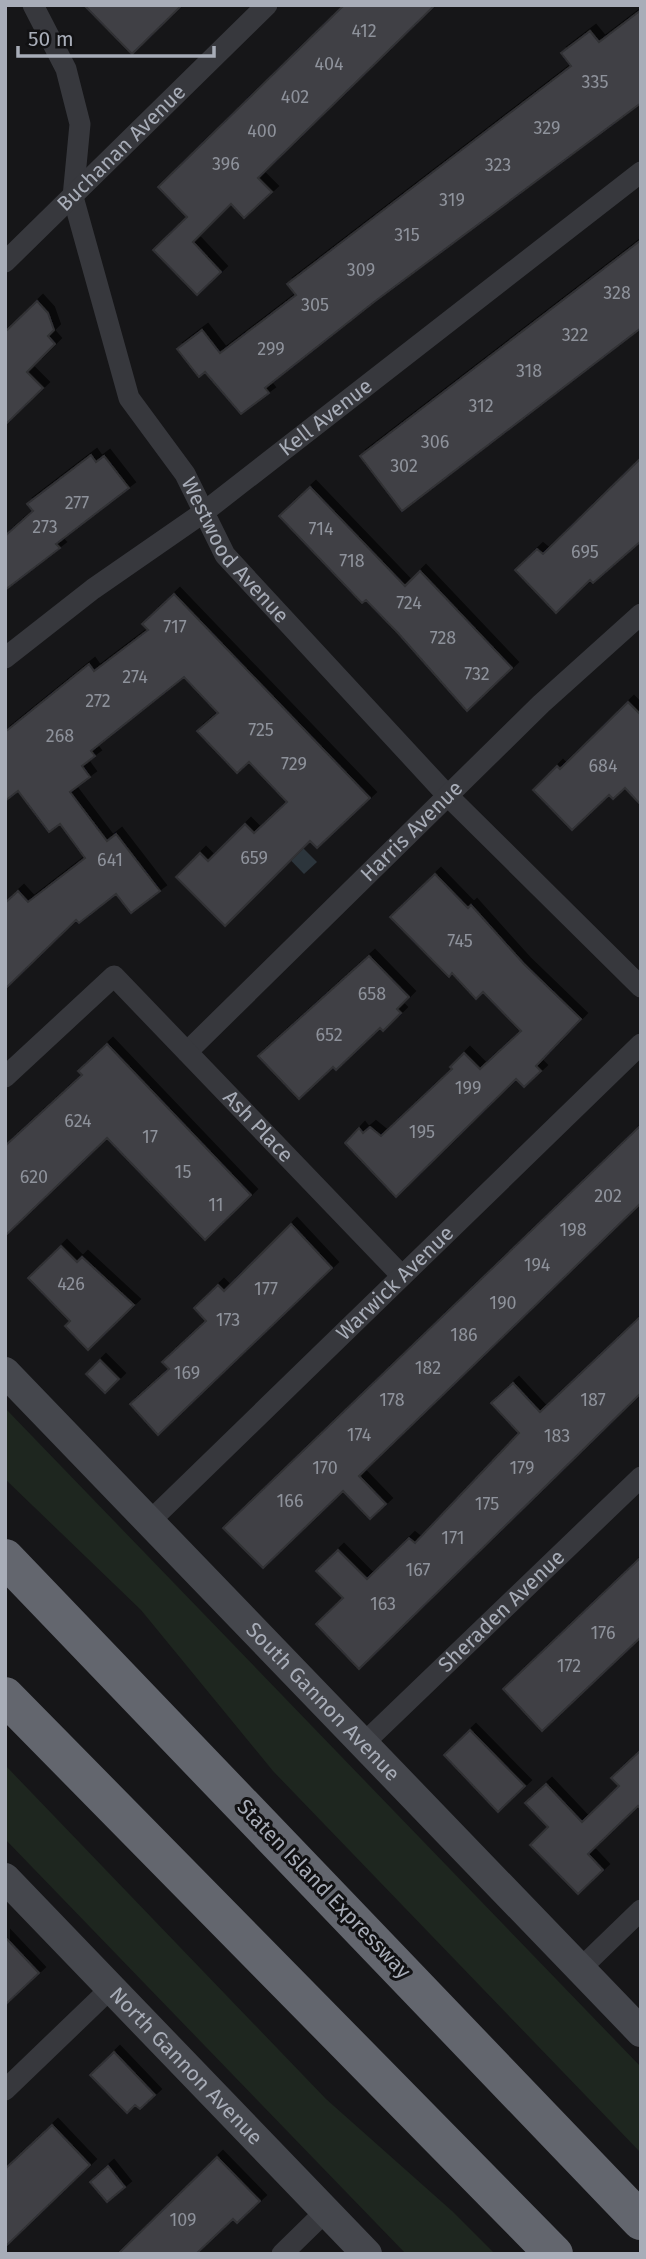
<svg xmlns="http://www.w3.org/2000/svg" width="646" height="2259" font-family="'Fira Sans',sans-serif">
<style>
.green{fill:#1e261f}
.water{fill:#2c353c}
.building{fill:#404145;stroke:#303034;stroke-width:2;filter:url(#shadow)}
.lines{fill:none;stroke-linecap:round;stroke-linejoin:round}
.minor{stroke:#37383d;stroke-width:21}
.secondary{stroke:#45474d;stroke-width:30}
.motorway{stroke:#63666e;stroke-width:38}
.labels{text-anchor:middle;stroke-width:6;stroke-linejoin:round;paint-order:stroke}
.number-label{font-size:18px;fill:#8e929b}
.street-label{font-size:21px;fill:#a8adb8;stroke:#111113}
</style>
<defs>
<filter id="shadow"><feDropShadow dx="6" dy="-6" stdDeviation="0" flood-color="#0009"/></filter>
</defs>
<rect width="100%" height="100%" fill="#161618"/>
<!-- green -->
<path class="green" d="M5 1408 641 2067V2153L273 1771 141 1610 5 1479Z
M5 1765 326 2099 452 2211 495 2254H406L5 1839Z"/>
<!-- water -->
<path class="water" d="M290 835 317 862 304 874 278 847Z"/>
<!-- building -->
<path class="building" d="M84 5H182L132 54Z
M344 5H435L258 178 272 192 244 218 231 204 193 242 221 272 197 295 153 250 187 217 158 187Z
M641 10V103L374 302 265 388 269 393 241 414 205 372 199 377 177 349 202 330 220 353 296 295 287 284 571 66 561 53 590 31 599 42Z
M641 240V328L402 511 360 456Z
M37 301 48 313 54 330 48 336 55 344 27 372 43 388 5 425V332Z
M91 455 96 462 104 456 129 488 56 544 60 548 5 590V536L33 511 27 504Z
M641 458V541L593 583 590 580 556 613 515 570 537 549 543 554Z
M310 487 405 586 420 571 512 668 467 711 398 633 366 600 362 603 279 516Z
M174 594 370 798 317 848 310 841 225 926 176 877 200 853 208 861 245 824 254 833 287 802 249 762 237 773 197 731 218 713 184 677 91 751 95 756 82 766 90 777 70 792 107 841 116 834 160 891 131 913 116 894 79 923 76 920 5 989V903L18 891 28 902 85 858 60 824 49 832 18 791 5 801V732L89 664 94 671 148 630 142 624Z
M628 702 641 715V805L625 788 613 799 609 795 572 830 533 790 557 766 560 769Z
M435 874 468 908 471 905 524 964 581 1019 536 1066 541 1071 524 1087 516 1079 396 1197 345 1143 359 1128 363 1133 370 1127 381 1136 452 1069 450 1067 464 1053 480 1069 521 1031 483 992 476 999 452 973 449 977 390 917Z
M369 956 409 997 397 1009 401 1013 383 1031 380 1028 336 1070 333 1067 299 1099 258 1056Z
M107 1044 251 1195 205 1240 107 1138 5 1236V1146L82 1075 78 1071Z
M641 1125V1203L359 1476 386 1504 370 1519 343 1491 263 1568 223 1528Z
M291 1224 332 1268 158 1435 130 1404 169 1369 162 1362 206 1321 194 1308 218 1285 224 1291Z
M61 1246 77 1262 82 1257 134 1305 88 1350 65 1326 70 1321 28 1278Z
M641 1316V1393L359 1669 316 1624 343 1598 316 1571 338 1550 367 1579 409 1538 415 1543 519 1433 491 1403 513 1383 540 1412Z
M100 1360 119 1379 105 1393 86 1374Z
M641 1557V1637L542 1731 503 1689Z
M470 1730 525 1786 498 1812 444 1755Z
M641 1750V1809L638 1806 588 1854 603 1870 578 1894 530 1845 548 1827 525 1803 546 1784 582 1822 619 1786 611 1778Z
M5 1937 39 1973 5 2005Z
M114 2052 155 2095 140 2109 135 2105 127 2113 90 2075Z
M52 2125 90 2165 5 2247V2169Z
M217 2157 260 2201 237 2223 233 2219 196 2254H118Z
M108 2166 125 2187 107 2202 90 2182Z"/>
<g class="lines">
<!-- minor -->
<g class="minor">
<path id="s1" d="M33 5 66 69 80 124 73 197 129 398 185 474 225 555 447 795 641 987"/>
<path id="s2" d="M5 262 267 5"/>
<path id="s3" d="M5 658 93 589 204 512 641 172"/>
<path id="s4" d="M187 1052 541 704 641 614"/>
<path id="s5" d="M5 1077 114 976 402 1276"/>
<path id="s6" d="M149 1522 641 1044"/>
<path id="s7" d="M363 1744 641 1477"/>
<path d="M580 1969 641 1910"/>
<path d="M5 2090 111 1988"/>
<path d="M282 2254 326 2211"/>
</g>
<!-- secondary -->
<g class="secondary">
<path id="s8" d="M5 1372 641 2032"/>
<path id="s9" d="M5 1878 367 2254"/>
</g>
<!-- motorway -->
<path class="motorway" d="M5 1558 641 2221
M5 1696 554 2254"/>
</g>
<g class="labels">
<!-- number labels -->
<g class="number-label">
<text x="364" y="37">412</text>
<text x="329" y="70">404</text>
<text x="595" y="88">335</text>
<text x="295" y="103">402</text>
<text x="547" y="134">329</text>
<text x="262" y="137">400</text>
<text x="226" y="170">396</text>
<text x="498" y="171">323</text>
<text x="452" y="206">319</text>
<text x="407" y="241">315</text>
<text x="361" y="276">309</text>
<text x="617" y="299">328</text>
<text x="315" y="311">305</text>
<text x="575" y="341">322</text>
<text x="271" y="355">299</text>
<text x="529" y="377">318</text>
<text x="481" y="412">312</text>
<text x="435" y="448">306</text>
<text x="404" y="472">302</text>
<text x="77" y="509">277</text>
<text x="45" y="533">273</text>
<text x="321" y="535">714</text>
<text x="585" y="558">695</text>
<text x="352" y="567">718</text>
<text x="409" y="609">724</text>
<text x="175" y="633">717</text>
<text x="443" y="644">728</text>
<text x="477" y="680">732</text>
<text x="135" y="683">274</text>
<text x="98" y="707">272</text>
<text x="261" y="736">725</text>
<text x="60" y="742">268</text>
<text x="294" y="770">729</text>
<text x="603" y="772">684</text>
<text x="254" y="864">659</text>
<text x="110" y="866">641</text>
<text x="460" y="947">745</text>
<text x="372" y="1000">658</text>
<text x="329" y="1041">652</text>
<text x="468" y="1094">199</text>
<text x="78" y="1127">624</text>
<text x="422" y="1138">195</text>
<text x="150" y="1143">17</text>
<text x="183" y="1178">15</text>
<text x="34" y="1183">620</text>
<text x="608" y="1202">202</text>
<text x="216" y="1211">11</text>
<text x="573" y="1236">198</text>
<text x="537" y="1271">194</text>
<text x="71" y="1290">426</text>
<text x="266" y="1295">177</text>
<text x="503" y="1309">190</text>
<text x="228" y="1326">173</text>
<text x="464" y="1341">186</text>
<text x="428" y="1374">182</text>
<text x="187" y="1379">169</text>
<text x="392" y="1406">178</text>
<text x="593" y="1406">187</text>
<text x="359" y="1441">174</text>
<text x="557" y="1442">183</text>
<text x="325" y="1474">170</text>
<text x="522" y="1474">179</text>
<text x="290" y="1507">166</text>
<text x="487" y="1510">175</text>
<text x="453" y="1544">171</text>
<text x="418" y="1576">167</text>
<text x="383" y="1610">163</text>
<text x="603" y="1639">176</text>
<text x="569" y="1672">172</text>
<text x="183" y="2226">109</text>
</g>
<!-- street labels -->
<g class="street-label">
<text dy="7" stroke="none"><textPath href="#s2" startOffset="163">Buchanan Avenue</textPath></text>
<text dy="7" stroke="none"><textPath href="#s3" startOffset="401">Kell Avenue</textPath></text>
<text dy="7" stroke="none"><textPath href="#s1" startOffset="597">Westwood Avenue</textPath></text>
<text dy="7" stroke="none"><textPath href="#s4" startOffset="315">Harris Avenue</textPath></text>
<text dy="7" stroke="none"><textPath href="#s5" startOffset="357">Ash Place</textPath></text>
<text dy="7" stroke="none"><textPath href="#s6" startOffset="343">Warwick Avenue</textPath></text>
<text dy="7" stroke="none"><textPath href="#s7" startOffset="192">Sheraden Avenue</textPath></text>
<text dy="7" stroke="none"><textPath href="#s8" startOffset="458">South Gannon Avenue</textPath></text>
<text transform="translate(324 1889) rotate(46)" y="7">Staten Island Expressway</text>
<text dy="7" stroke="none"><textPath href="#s9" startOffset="261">North Gannon Avenue</textPath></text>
</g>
</g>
<!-- border -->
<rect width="646" height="2259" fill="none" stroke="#a8adb8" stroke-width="14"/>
<!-- scale -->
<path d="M18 46v10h196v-10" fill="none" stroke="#a8adb8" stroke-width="3.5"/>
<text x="28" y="46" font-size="21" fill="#a8adb8" stroke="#111113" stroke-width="5" paint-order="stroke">50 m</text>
</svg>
